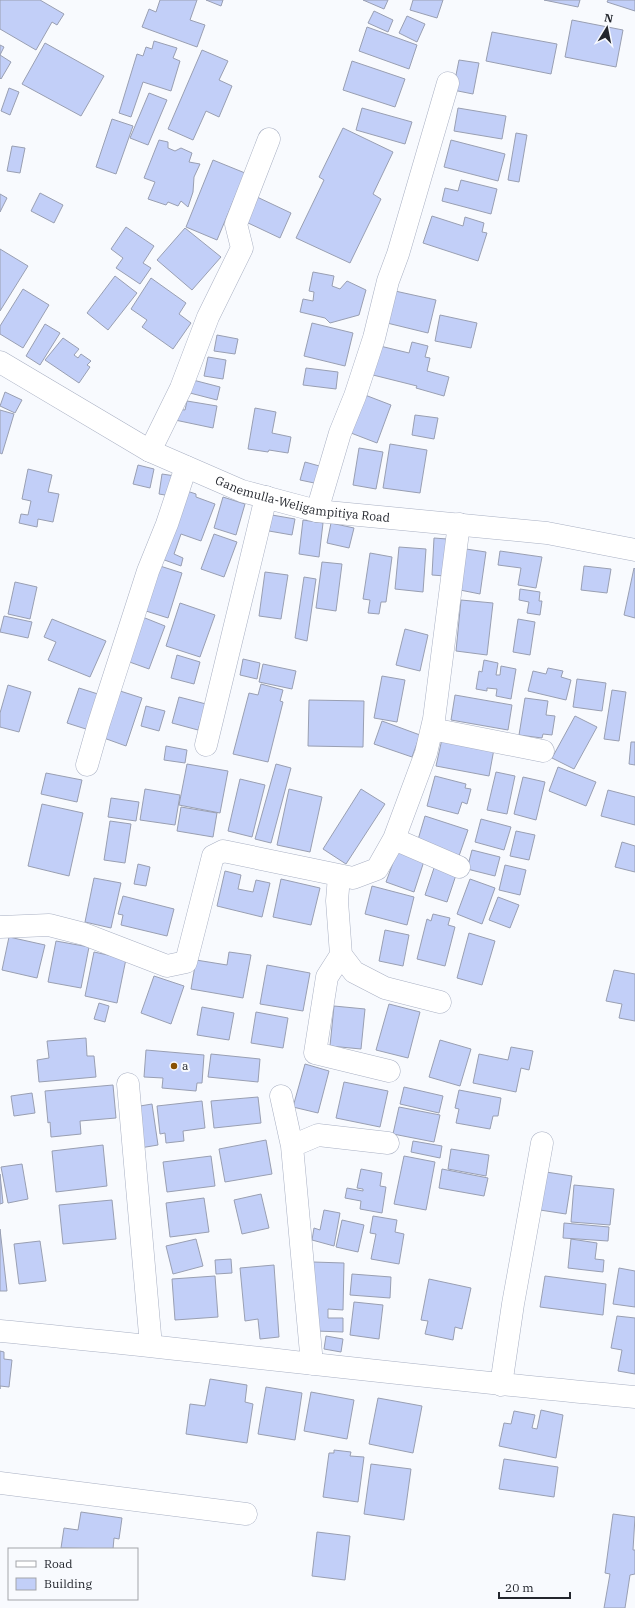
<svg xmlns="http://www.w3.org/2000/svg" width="635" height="1608" font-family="'IBM Plex Serif',serif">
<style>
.building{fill:#c2cff8;stroke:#999fb2}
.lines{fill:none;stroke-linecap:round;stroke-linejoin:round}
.minor-casing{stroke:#a9b0c3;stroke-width:23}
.tertiary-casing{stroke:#a9b0c3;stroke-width:23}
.minor{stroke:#fff;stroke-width:22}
.tertiary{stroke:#fff;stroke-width:22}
.poi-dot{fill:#895103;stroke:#f8fafe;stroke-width:1.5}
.labels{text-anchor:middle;stroke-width:4;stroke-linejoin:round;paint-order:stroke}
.street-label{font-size:12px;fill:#23262d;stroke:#f8fafe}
.poi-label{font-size:12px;fill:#23262d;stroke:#f8fafe;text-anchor:start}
</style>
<rect width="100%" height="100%" fill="#f8fafe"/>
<!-- building -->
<path class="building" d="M0 0H40L64 14 57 25 52 22 36 50 0 29Z
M160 0H197L190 20 205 25 197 47 142 27 149 9 156 12Z
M206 0H223L221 6Z
M363 0H388L384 9Z
M413 0H443L437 18 410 10Z
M544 0H580L578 7Z
M608 0H635V11L607 2Z
M374 11 393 20 388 32 368 23Z
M407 16 425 24 417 42 399 33Z
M572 20 623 30 616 67 565 57Z
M367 27 417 45 409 69 359 51Z
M492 32 557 44 551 74 486 61Z
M154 41 177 48 173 58 180 61 171 91 143 82 131 117 119 113 137 54 143 56 146 47 152 49Z
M45 43 104 76 81 116 22 84Z
M0 45 4 47 0 55Z
M202 50 228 61 219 80 232 86 219 117 206 111 193 140 168 129Z
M0 55 11 62 1 79 0 78Z
M459 60 479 63 473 94 453 90Z
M352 61 405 79 395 107 343 90Z
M9 88 19 92 10 115 1 111Z
M149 93 167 100 148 145 130 138Z
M362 108 412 122 405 144 356 130Z
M458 108 506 116 502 139 454 131Z
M112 119 133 126 116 174 96 167Z
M343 128 393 152 373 194 381 199 350 263 296 238 324 180 319 177Z
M516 133 527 135 519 182 508 180Z
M159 140 168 142V148L175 151 181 148 192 153 189 162 200 164 194 177 193 192 188 207 181 201 178 206 168 202 166 205 148 199 155 182 144 178Z
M451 140 505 154 498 181 444 167Z
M12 146 25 148 20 173 7 171Z
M213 160 245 173 217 240 186 227Z
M461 180 497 189 491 214 442 201 445 188 458 191Z
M40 193 63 205 54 223 31 211Z
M0 194 7 198 0 212Z
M257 197 291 213 280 238 246 222Z
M432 216 463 226 465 217 484 223 482 232 487 233 478 261 423 243Z
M126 227 154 246 143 263 151 268 140 284 116 268 123 258 111 249Z
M185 228 221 257 192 290 157 260Z
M0 249 28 266 0 311Z
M313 272 334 276 332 286 340 289 347 281 366 290 359 315 330 323 325 318 300 312 303 299 313 301 314 292 309 291Z
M115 276 137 293 108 330 87 313Z
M151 278 186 303 179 314 191 323 173 349 142 327 147 320 131 309Z
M23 289 49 305 23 348 0 334V326Z
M395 291 436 300 428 333 387 323Z
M440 315 477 323 471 348 435 341Z
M312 323 353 333 345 366 304 356Z
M45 324 60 333 40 365 26 356Z
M217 335 238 339 235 354 214 351Z
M63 338 79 349 74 355 78 358 81 354 91 361 87 365 90 367 79 383 45 360Z
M412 342 428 346 425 357 430 358 427 371 449 377 444 396 416 388 417 386 373 375 380 346 409 353Z
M208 357 226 360 223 379 204 376Z
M306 368 338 372 336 389 303 385Z
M193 380 220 387 217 400 190 393Z
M5 392 22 400 15 413 0 406Z
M365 395 391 405 377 443 351 433Z
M187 401 217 406 213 428 175 420 177 409 185 410Z
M255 408 276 412 272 433 291 437 288 453 269 450 268 452 248 449Z
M0 410 14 414 2 454 0 453Z
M415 415 438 418 434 439 412 435Z
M390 444 427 450 420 493 383 488Z
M359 448 383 452 376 489 353 485Z
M305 462 323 467 319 484 300 480Z
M138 465 154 469 150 488 133 484Z
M28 469 52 475 48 492 59 494 53 522 38 519 37 527 19 523 21 514 28 515 31 501 22 499Z
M162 474 175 476 171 496 159 494Z
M184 490 196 494V497L215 504 201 541 181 534 174 554 183 558 181 566 159 558Z
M223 497 245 504 236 535 214 528Z
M272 515 295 519 292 535 269 531Z
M303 520 323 523 319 557 299 554Z
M331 523 354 528 349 548 327 543Z
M214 534 237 542 224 577 201 569Z
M434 538 447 539 445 576 432 575Z
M399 547 426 549 423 592 395 589Z
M466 549 486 552 480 594 460 590Z
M500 551 542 557 536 588 518 585 521 568 498 565Z
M370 553 392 557 386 602H381L379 614 368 613 370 600 363 599Z
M322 562 342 564 336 611 316 608Z
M160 566 182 573 168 618 146 611Z
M584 566 611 569 607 593 581 590Z
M634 568 635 569V618L624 615Z
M265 572 288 575 281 619 259 616Z
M304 577 316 579 307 641 295 638Z
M15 582 37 587 30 619 8 614Z
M520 589 540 592 539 601H542L540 615 527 613 529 602 519 600Z
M461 600 493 603 487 655 456 651Z
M180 603 215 615 200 657 166 646Z
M4 616 32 622 28 638 0 632Z
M140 616 165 626 149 669 124 660Z
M52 619 106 641 90 677 48 660 56 642 44 637Z
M518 619 535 622 530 655 513 652Z
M405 629 428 635 420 671 396 665Z
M177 655 200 662 194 684 171 678Z
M243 659 260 663 257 679 240 675Z
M484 660 498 663 496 675H500L501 666 516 669 511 699 496 696 497 689 487 688V691L476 689 479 671 482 672Z
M263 664 296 671 292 689 259 682Z
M548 668 563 671 561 677 571 680 566 700 528 691 533 671 546 674Z
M382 676 405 680 397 722 374 718Z
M577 679 606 683 602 711 573 707Z
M261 684 283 690 280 701 283 702 268 762 233 754 249 693 258 695Z
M8 685 31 692 19 732 0 727V713Z
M79 688 101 695 89 730 67 723Z
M117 690 142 698 126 746 101 737Z
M612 690 626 692 619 741 604 739Z
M455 695 512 705 508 730 451 720Z
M179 697 206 704 198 730 172 723Z
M525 698 548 701 546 715 555 716 552 735 543 734 542 738 519 735Z
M309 700 364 701 363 747 308 746Z
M146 706 165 711 159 731 141 726Z
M575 716 597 727 574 769 552 758Z
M382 721 420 735 412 757 374 744Z
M442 739 494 749 489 776 436 766Z
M631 742H635V765L629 764Z
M166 746 187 750 185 763 164 760Z
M187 764 228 771 220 813 179 805Z
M276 764 291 768 271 843 255 839Z
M558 767 596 782 586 806 549 791Z
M496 772 515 776 507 814 487 810Z
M46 773 82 780 77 802 41 794Z
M435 776 466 784 465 788 471 789 467 804 462 802 458 814 427 806Z
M523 777 545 782 536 820 514 814Z
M240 779 265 785 252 837 228 831Z
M145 789 180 795 175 825 140 820Z
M289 789 322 797 310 852 277 845Z
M361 789 385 804 346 864 323 849Z
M608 790 635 797V825L601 816Z
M111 798 139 802 136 821 108 817Z
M42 804 83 813 69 876 28 866Z
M181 807 217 813 213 837 177 831Z
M425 816 468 830 459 856 417 843Z
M481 819 511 827 504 850 475 842Z
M110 821 131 824 125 863 104 860Z
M516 831 535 835 529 860 510 856Z
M622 842 635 846V872L615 867Z
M398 849 425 858 414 892 386 882Z
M472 850 500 857 495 876 467 869Z
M138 864 150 867 146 886 134 884Z
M435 865 457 872 447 902 425 895Z
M505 865 526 870 520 895 499 890Z
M225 871 241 875 238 889 253 892 256 880 270 883 262 917 217 906Z
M94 878 121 883 111 928 85 922Z
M281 879 320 888 311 925 273 917Z
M470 879 495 888 482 924 457 914Z
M372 886 414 897 407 925 365 914Z
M123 896 174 909 167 936 121 925 123 915 118 914Z
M498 897 519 905 510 928 489 920Z
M433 914 450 918 448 925 455 927 445 966 417 959 427 919 431 921Z
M385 930 409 935 403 966 379 961Z
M469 933 495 941 482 985 457 978Z
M9 937 45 945 37 978 2 970Z
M56 941 89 947 81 988 48 982Z
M94 952 126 959 117 1003 85 996Z
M229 952 251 955 243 998 191 989 196 960 227 965Z
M267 965 310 973 303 1011 260 1004Z
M614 970 635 974V1021L619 1018 622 1004 606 1001Z
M154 976 184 986 171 1024 141 1013Z
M99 1003 109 1006 105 1022 94 1019Z
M389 1004 420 1012 408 1058 376 1050Z
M334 1006 365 1009 361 1049 330 1046Z
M202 1007 234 1013 229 1040 197 1035Z
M256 1012 288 1018 283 1048 251 1043Z
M86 1038 87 1056H94L96 1077 39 1082 37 1060 49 1058 47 1041Z
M440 1040 471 1049 460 1086 429 1077Z
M511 1047 533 1051 529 1070 521 1068 516 1092 473 1083 479 1054 508 1060Z
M146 1050 204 1055 202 1083H197L196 1091 162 1088 163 1078 144 1077Z
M211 1054 260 1059 258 1082 208 1077Z
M305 1064 329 1071 318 1113 293 1107Z
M344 1082 388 1091 380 1127 336 1118Z
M113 1085 116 1118 80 1121 81 1134 51 1137 50 1122 48 1123 45 1091Z
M404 1087 443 1096 439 1113 400 1104Z
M459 1090 501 1098 498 1116H493L490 1129 456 1123 459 1109 455 1108Z
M32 1093 35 1113 14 1116 11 1096Z
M258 1097 261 1123 214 1128 211 1101Z
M202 1101 205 1128 183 1131 184 1141 166 1143 165 1133 160 1134 157 1106Z
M152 1104 158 1145 140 1148 134 1107Z
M399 1107 440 1115 434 1142 393 1134Z
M266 1140 272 1174 225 1182 219 1149Z
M413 1141 442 1146 440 1158 411 1152Z
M103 1145 107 1186 56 1192 52 1151Z
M451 1149 489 1155 486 1176 448 1169Z
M211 1156 215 1186 167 1192 163 1162Z
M404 1156 435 1162 426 1210 394 1204Z
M22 1164 28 1199 8 1203 1 1167Z
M361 1169 382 1173 380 1186 386 1187 382 1213 360 1209 361 1201 345 1198 347 1188 363 1191V1189L357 1188Z
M442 1169 488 1178 484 1196 439 1188Z
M546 1172 572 1176 566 1214 540 1210Z
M0 1174 3 1203 0 1204Z
M574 1185 614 1189 610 1225 571 1222Z
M261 1194 269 1228 242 1234 234 1200Z
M204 1198 209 1232 170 1237 166 1203Z
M112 1200 116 1239 63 1244 59 1205Z
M324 1210 340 1213 334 1246 312 1240 314 1228 320 1230Z
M373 1216 397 1220 395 1232 404 1234 399 1264 371 1259 376 1234 370 1233Z
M342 1220 364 1225 358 1252 336 1247Z
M564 1223 609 1227 608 1241 563 1238Z
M0 1229 7 1291H0Z
M196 1239 203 1266 173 1274 166 1246Z
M571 1239 597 1243 595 1259 604 1260 603 1272 568 1268Z
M40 1241 46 1281 19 1284 14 1244Z
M231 1259 232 1273 216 1274 215 1260Z
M313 1262 344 1263 343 1310 328 1309V1318H343V1332L316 1331Z
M274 1265 279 1337 260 1339 258 1319 245 1321 240 1268Z
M619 1268 635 1271V1307L613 1304Z
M352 1274 391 1277 390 1298 350 1295Z
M215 1276 218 1317 175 1320 172 1279Z
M545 1276 606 1284 603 1315 540 1307Z
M429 1279 471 1288 462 1329 455 1327 453 1340 425 1334 428 1321 421 1320Z
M354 1302 383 1305 379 1339 350 1335Z
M617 1316 635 1318V1374L618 1371 622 1350 611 1348Z
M326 1336 343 1339 341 1352 324 1349Z
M0 1351 4 1352V1359L12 1360 9 1387 0 1386V1389Z
M210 1379 247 1385 245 1402 253 1404 247 1443 186 1434 190 1404 205 1406Z
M266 1387 302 1393 295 1440 258 1434Z
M311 1392 354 1400 347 1439 304 1431Z
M378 1398 422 1406 413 1453 369 1444Z
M541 1410 563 1415 556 1458 499 1446 504 1423 511 1424 514 1411 535 1415 532 1428 537 1429Z
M334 1450 351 1452 350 1456 364 1457 358 1502 323 1497 329 1453H334Z
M504 1459 558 1467 554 1497 499 1489Z
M371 1464 411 1469 404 1520 364 1514Z
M81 1512 122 1518 119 1539 114 1538 113 1549 61 1548 64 1528 78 1530Z
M613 1514 635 1517 633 1550H635V1574L630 1575 625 1608H604L610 1574 605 1573Z
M317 1532 350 1536 345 1580 312 1576Z"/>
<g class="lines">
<!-- minor casing -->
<g class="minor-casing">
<path id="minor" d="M150 451 181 388 208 317 242 248 236 224 269 139
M317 511 340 433 355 396 374 338 388 281 398 254 448 83
M432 729 543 751
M206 745 266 497
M87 765 99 723 148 571 167 524 186 467
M394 839 459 867
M339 876 337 901 341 955 354 972 385 988 440 1002
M0 927 49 925 84 934 167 966 186 962 213 856 223 851 353 878 377 869 394 839 426 753 434 719 459 524
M341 955 327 977 315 1053 389 1071
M128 1084 151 1346
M281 1096 292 1146 312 1364
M292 1146 318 1135 388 1143
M0 1331C212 1351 423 1378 635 1397
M501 1385 513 1304 542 1143
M0 1483 246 1514"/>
</g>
<!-- tertiary casing -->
<g class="tertiary-casing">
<g id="tertiary">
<path id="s1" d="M0 362 150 451 242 491 317 511 547 533 635 550"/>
</g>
</g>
<!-- minor -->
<use href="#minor" class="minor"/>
<!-- tertiary -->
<use href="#tertiary" class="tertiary"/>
</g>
<!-- markers -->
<circle class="poi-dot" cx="174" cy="1066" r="4"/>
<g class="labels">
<!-- street labels -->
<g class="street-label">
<text dy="4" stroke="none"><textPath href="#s1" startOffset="336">Ganemulla-Weligampitiya Road</textPath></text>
</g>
<!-- poi labels -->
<g class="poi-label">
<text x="182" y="1070">a</text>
</g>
</g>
<!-- legend -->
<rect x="8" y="1548" width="130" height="52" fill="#f8fafe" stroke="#a3a5aa"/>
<rect x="16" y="1561" width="20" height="6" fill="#ffffff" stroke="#a3a5aa"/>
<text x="44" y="1568" font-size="12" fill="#23262d">Road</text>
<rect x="16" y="1578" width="20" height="12" fill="#c2cff8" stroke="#a3a5aa"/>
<text x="44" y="1588" font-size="12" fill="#23262d">Building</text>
<!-- north arrow -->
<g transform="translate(607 28) rotate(10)" stroke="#f8fafe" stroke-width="3" paint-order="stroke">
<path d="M0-3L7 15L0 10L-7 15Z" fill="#23262d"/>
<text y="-6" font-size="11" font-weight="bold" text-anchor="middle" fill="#23262d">N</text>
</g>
<!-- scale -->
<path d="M499 1592v6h71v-6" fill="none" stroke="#23262d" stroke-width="2"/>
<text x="505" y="1592" font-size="12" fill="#23262d" stroke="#f8fafe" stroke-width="3" paint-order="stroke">20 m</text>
</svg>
